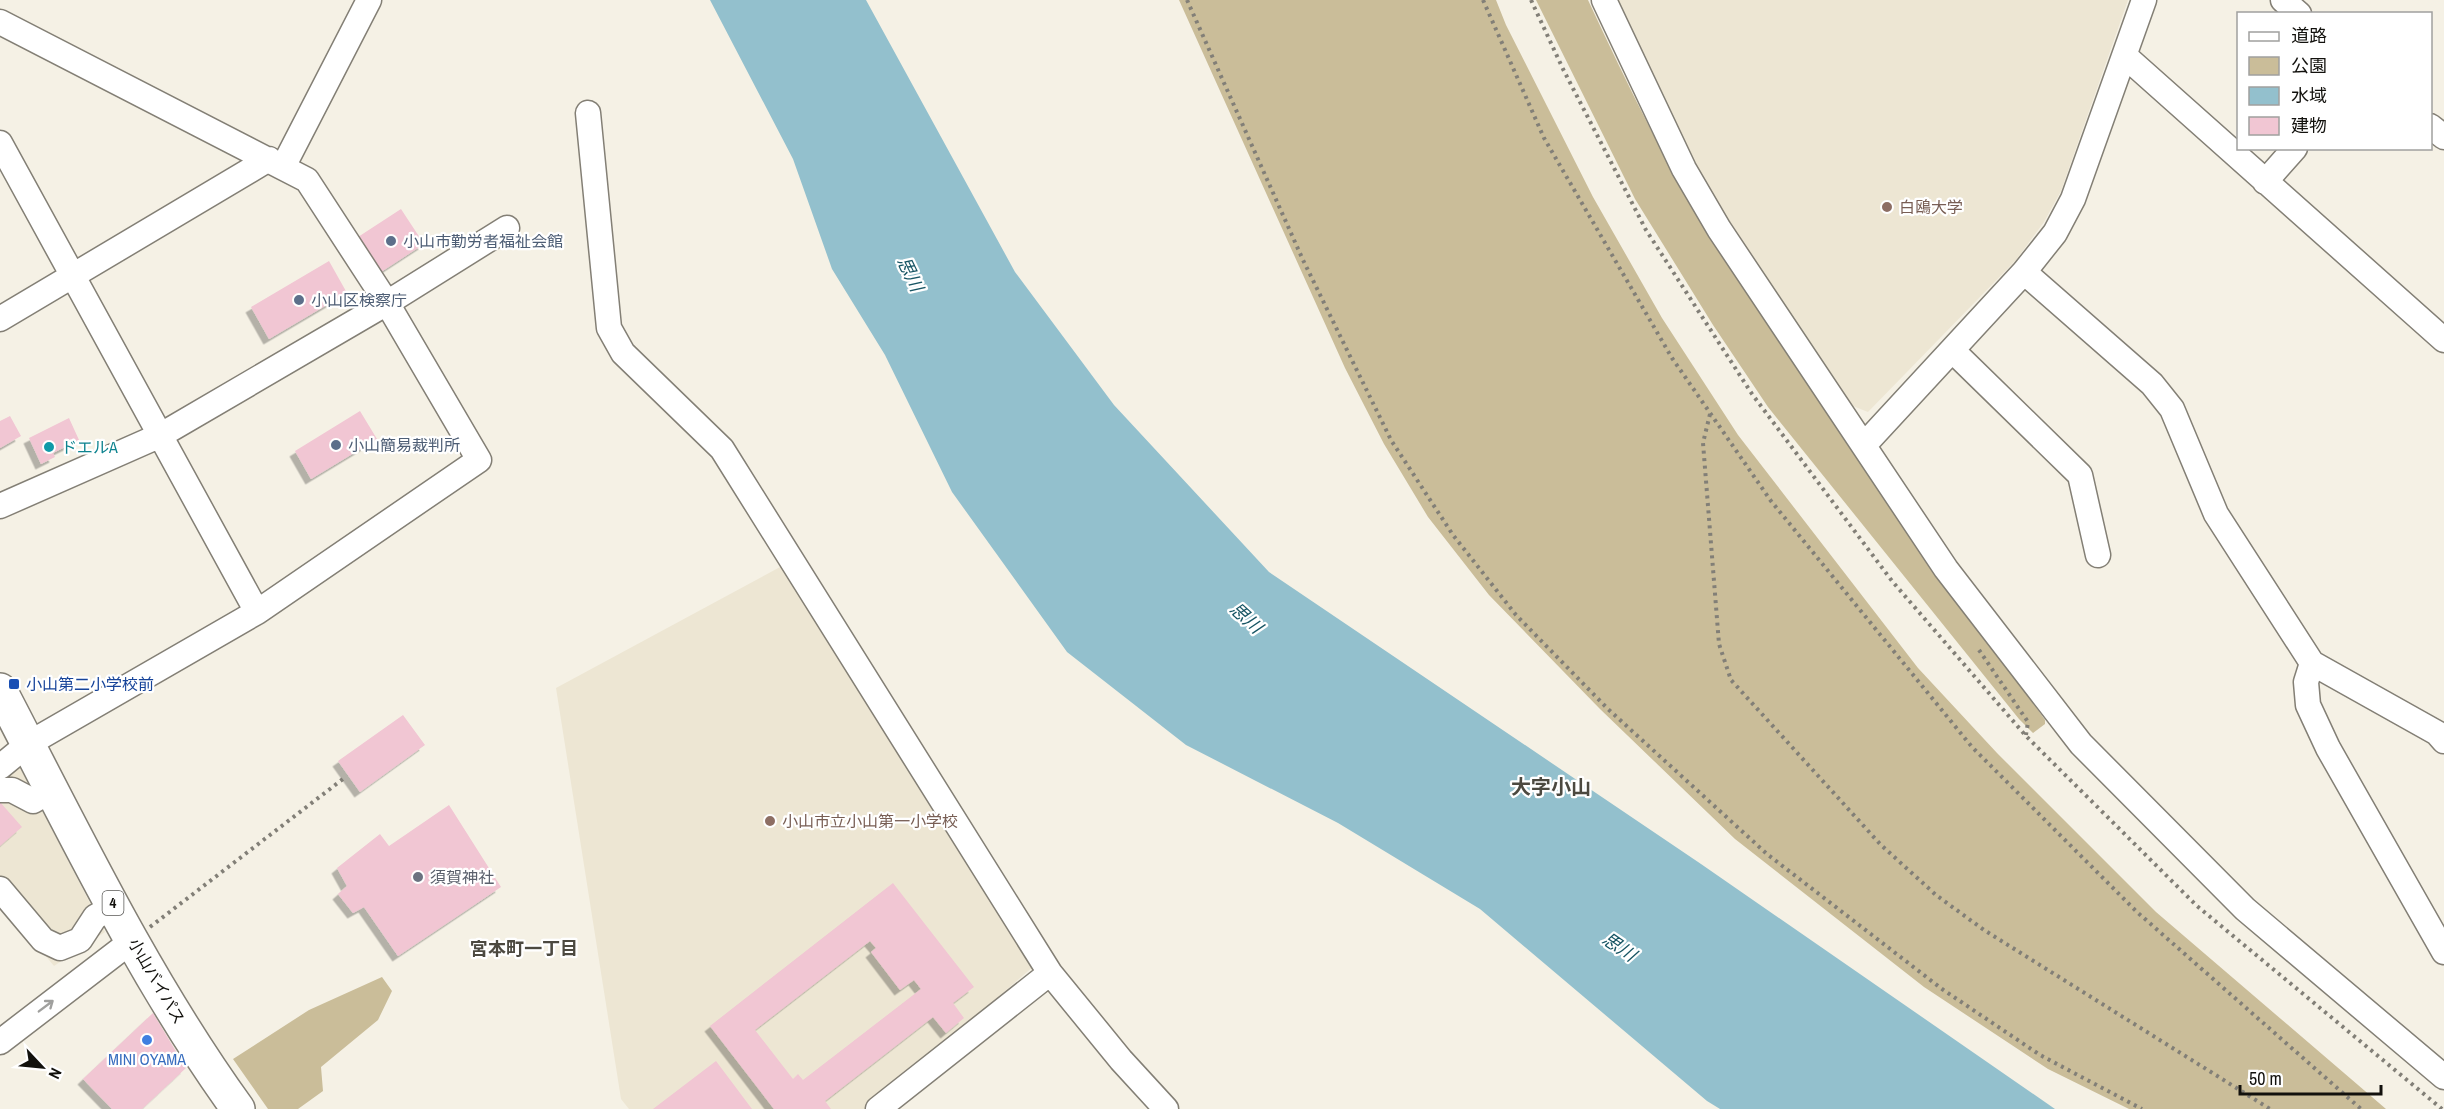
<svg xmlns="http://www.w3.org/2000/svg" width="2444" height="1109" font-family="'Archivo Narrow','Noto Sans JP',sans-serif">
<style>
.built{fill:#ede6d3}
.green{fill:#cabd99}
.water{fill:#93c0cd}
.building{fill:#f1c6d3;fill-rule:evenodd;filter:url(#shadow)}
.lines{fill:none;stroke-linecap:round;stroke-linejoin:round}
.minor-casing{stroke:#837f75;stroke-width:27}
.highway-casing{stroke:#837f75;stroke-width:36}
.path{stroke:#827f77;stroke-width:4;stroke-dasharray:3 4.5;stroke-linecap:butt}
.minor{stroke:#fff;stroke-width:24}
.highway{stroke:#fff;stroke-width:33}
.oneway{stroke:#a0a09e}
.education-dot{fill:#8d6e63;stroke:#fff;stroke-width:2}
.service-dot{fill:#5c6f8a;stroke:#fff;stroke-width:2}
.culture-dot{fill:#0f9aa8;stroke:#fff;stroke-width:2}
.transit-dot{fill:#1a4fb4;stroke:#fff;stroke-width:2}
.worship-dot{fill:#6b7280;stroke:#fff;stroke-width:2}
.shop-dot{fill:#3f7fe0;stroke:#fff;stroke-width:2}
.labels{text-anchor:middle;stroke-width:4.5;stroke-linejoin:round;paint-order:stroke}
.shield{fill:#fff;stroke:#595856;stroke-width:1.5}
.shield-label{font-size:15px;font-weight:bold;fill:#12110d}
.education-label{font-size:16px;fill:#785e54;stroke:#fff;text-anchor:start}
.service-label{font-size:16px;fill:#4e5e75;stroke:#fff;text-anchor:start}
.culture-label{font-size:16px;fill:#0d838f;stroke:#fff;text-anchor:start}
.transit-label{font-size:16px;fill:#164399;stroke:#fff;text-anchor:start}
.worship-label{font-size:16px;fill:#5b616d;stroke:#fff;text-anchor:start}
.street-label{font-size:16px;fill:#12110d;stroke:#fff}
.shop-label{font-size:16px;fill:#366cbe;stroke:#fff}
.water-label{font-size:18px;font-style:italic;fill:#175564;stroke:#fff}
.neighbourhood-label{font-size:18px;font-weight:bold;fill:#4c4940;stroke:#fff}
.quarter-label{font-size:20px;font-weight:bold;fill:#4c4940;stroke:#fff}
</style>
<defs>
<filter id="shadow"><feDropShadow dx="-5.5" dy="5.5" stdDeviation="0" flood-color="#0004"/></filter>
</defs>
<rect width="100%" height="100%" fill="#f5f1e5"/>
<!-- built -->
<path class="built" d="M1617 0H2128L2061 191 2044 222 2016 260 1868 412 1853 406 1762 277 1690 155Z
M795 559 1049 953 868 1109H629L621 1099 556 688Z
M18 764 105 932 54 966 0 901V778Z"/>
<!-- green -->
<path class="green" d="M1179 0H1496L1506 25 1593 197 1662 318 1738 435 1918 668 1997 753 2156 912 2386 1109H2129L2048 1069 1924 987 1735 839 1600 709 1489 595 1428 517 1384 444 1345 368Z
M1536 0H1588C1628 86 1670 173 1721 253 1822 413 1936 565 2045 720V724L2033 733 2019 719 1768 407 1713 325 1635 199Z
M382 977 392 991 378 1020 321 1067 323 1091 298 1109H268L233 1059 309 1010Z"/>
<!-- water -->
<path class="water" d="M710 0H866L1015 272 1114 405 1269 572 1701 864 2055 1109H1720L1707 1101 1480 909 1338 823 1186 745 1067 652 952 492 885 355 832 269 793 159Z"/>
<!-- building -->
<path class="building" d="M401 209 424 244 381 272 358 237Z
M329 261 347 293 269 339 251 307Z
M360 411 377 439 311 479 295 451Z
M10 416 21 436 0 448V421Z
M69 418 79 440 53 453 55 457 41 464 29 438Z
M403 715 425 745 360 792 338 761Z
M0 802 22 827 0 846Z
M449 805 501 887 398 956 364 907 353 913 338 894 347 886 337 868 380 834 389 846Z
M893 883 974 987 953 1003 964 1018 946 1033 933 1017 825 1101 831 1109H774L710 1026ZM870 941 876 948 871 952 900 990 914 980 921 989 803 1080 798 1074 793 1079 755 1030Z
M153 1013 186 1068 142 1109H112L83 1079Z
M716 1061 752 1109H653Z"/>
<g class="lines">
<!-- minor casing -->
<g class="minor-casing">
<path id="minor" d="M1604 0 1684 169 1719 229 1946 569 2081 744 2245 909 2444 1077
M2283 0 2299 14
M0 22 307 180 387 303 479 460 257 612 28 744 0 767
M2125 56 2444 340
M588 113 609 328 623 353 722 449 1050 973 1121 1060 1166 1109
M2430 126 2444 137
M0 143 257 612
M283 167 369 0
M2265 182 2295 148
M2024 272 2152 384 2172 409 2216 514 2312 663 2437 733 2444 741
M0 319 269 159
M1952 350 2080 475 2098 555
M1865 444 2024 272 2055 233 2073 199 2144 0
M0 506 161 435 387 303 507 228
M2312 663 2306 682 2308 705 2328 748 2444 952
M0 790H12L33 801 52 790
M0 889 43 940 60 948 80 940 95 917 114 906
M0 1042 133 940
M878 1109 1050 973"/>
</g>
<!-- highway casing -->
<g class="highway-casing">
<path id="highway" d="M0 690C74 832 144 979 238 1109"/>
</g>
<!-- path -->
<path class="path" d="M1187 0 1303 260 1391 440 1453 535 1516 615 1608 709 1767 854 1942 989 2040 1055 2142 1109
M1483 0 1544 138 1672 358 1771 501 1972 747 2137 912 2361 1109
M1531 0 1563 69 1646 230 1752 394 1892 581 2026 736 2197 906 2442 1109
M1710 414 1703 443 1719 644 1731 680 1881 845 1936 895 1984 930 2270 1109
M1979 650 2028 722 2026 735
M150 927 343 779"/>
<!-- minor -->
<use href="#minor" class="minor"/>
<!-- highway -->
<use href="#highway" class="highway"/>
</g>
<!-- one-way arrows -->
<defs><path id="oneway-shaft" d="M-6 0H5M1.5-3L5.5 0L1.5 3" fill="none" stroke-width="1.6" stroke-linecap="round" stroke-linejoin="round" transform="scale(1.5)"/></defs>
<use class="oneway" href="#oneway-shaft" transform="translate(46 1006) rotate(-37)"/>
<!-- markers -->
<g class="education-dot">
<circle cx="1887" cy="207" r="6"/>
<circle cx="770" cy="821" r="6"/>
</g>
<g class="service-dot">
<circle cx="391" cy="241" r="6"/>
<circle cx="299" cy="300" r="6"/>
<circle cx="336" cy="445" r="6"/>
</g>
<circle class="culture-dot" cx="49" cy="447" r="6"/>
<rect class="transit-dot" x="8" y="678" width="12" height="12" rx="3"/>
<circle class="worship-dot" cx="418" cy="877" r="6"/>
<circle class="shop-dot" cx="147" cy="1040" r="6"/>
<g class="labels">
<!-- shield labels -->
<rect class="shield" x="102.5" y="891" width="21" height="24" rx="4.5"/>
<g class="shield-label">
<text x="113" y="908">4</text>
</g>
<!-- education labels -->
<g class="education-label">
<text x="1899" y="213">白鴎大学</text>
<text x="782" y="827">小山市立小山第一小学校</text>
</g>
<!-- service labels -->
<g class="service-label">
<text x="403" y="247">小山市勤労者福祉会館</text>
<text x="311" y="306">小山区検察庁</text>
<text x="348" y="451">小山簡易裁判所</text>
</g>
<!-- culture labels -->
<g class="culture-label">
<text x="61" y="453">ドエルA</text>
</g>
<!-- transit labels -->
<g class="transit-label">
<text x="26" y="690">小山第二小学校前</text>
</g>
<!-- worship labels -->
<g class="worship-label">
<text x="430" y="883">須賀神社</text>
</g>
<!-- street labels -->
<g class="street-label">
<text transform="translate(157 981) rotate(60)" y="6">小山バイパス</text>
</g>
<!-- shop labels -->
<g class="shop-label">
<text x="147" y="1065">MINI OYAMA</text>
</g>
<!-- water labels -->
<g class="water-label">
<text transform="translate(910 274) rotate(64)" y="6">思川</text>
<text transform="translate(1246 618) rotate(42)" y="6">思川</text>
<text transform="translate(1619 947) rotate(34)" y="6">思川</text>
</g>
<!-- neighbourhood labels -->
<g class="neighbourhood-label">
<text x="524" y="955">宮本町一丁目</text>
</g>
<!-- quarter labels -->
<g class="quarter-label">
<text x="1551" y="794">大字小山</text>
</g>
</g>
<!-- legend -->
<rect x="2237" y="12" width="195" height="138" fill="#ffffff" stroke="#a0a09e" stroke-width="1.5"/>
<rect x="2249" y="32" width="30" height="9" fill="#ffffff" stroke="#a0a09e" stroke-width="1.5"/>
<text x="2291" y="42" font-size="18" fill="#12110d">道路</text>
<rect x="2249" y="57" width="30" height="18" fill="#cabd99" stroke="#a0a09e" stroke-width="1.5"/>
<text x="2291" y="72" font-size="18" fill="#12110d">公園</text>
<rect x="2249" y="87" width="30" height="18" fill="#93c0cd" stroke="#a0a09e" stroke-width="1.5"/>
<text x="2291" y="102" font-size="18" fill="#12110d">水域</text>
<rect x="2249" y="117" width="30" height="18" fill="#f1c6d3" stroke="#a0a09e" stroke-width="1.5"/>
<text x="2291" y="132" font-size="18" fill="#12110d">建物</text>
<!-- north arrow -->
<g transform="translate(42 1067) rotate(116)" stroke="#ffffff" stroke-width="4.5" paint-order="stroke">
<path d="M0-4.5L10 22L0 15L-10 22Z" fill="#12110d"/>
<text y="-9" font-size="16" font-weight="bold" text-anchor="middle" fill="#12110d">N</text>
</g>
<!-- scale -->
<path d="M2240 1085v9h141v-9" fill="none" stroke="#12110d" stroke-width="3"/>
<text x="2249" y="1085" font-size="18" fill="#12110d" stroke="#ffffff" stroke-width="4.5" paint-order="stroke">50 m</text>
</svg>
